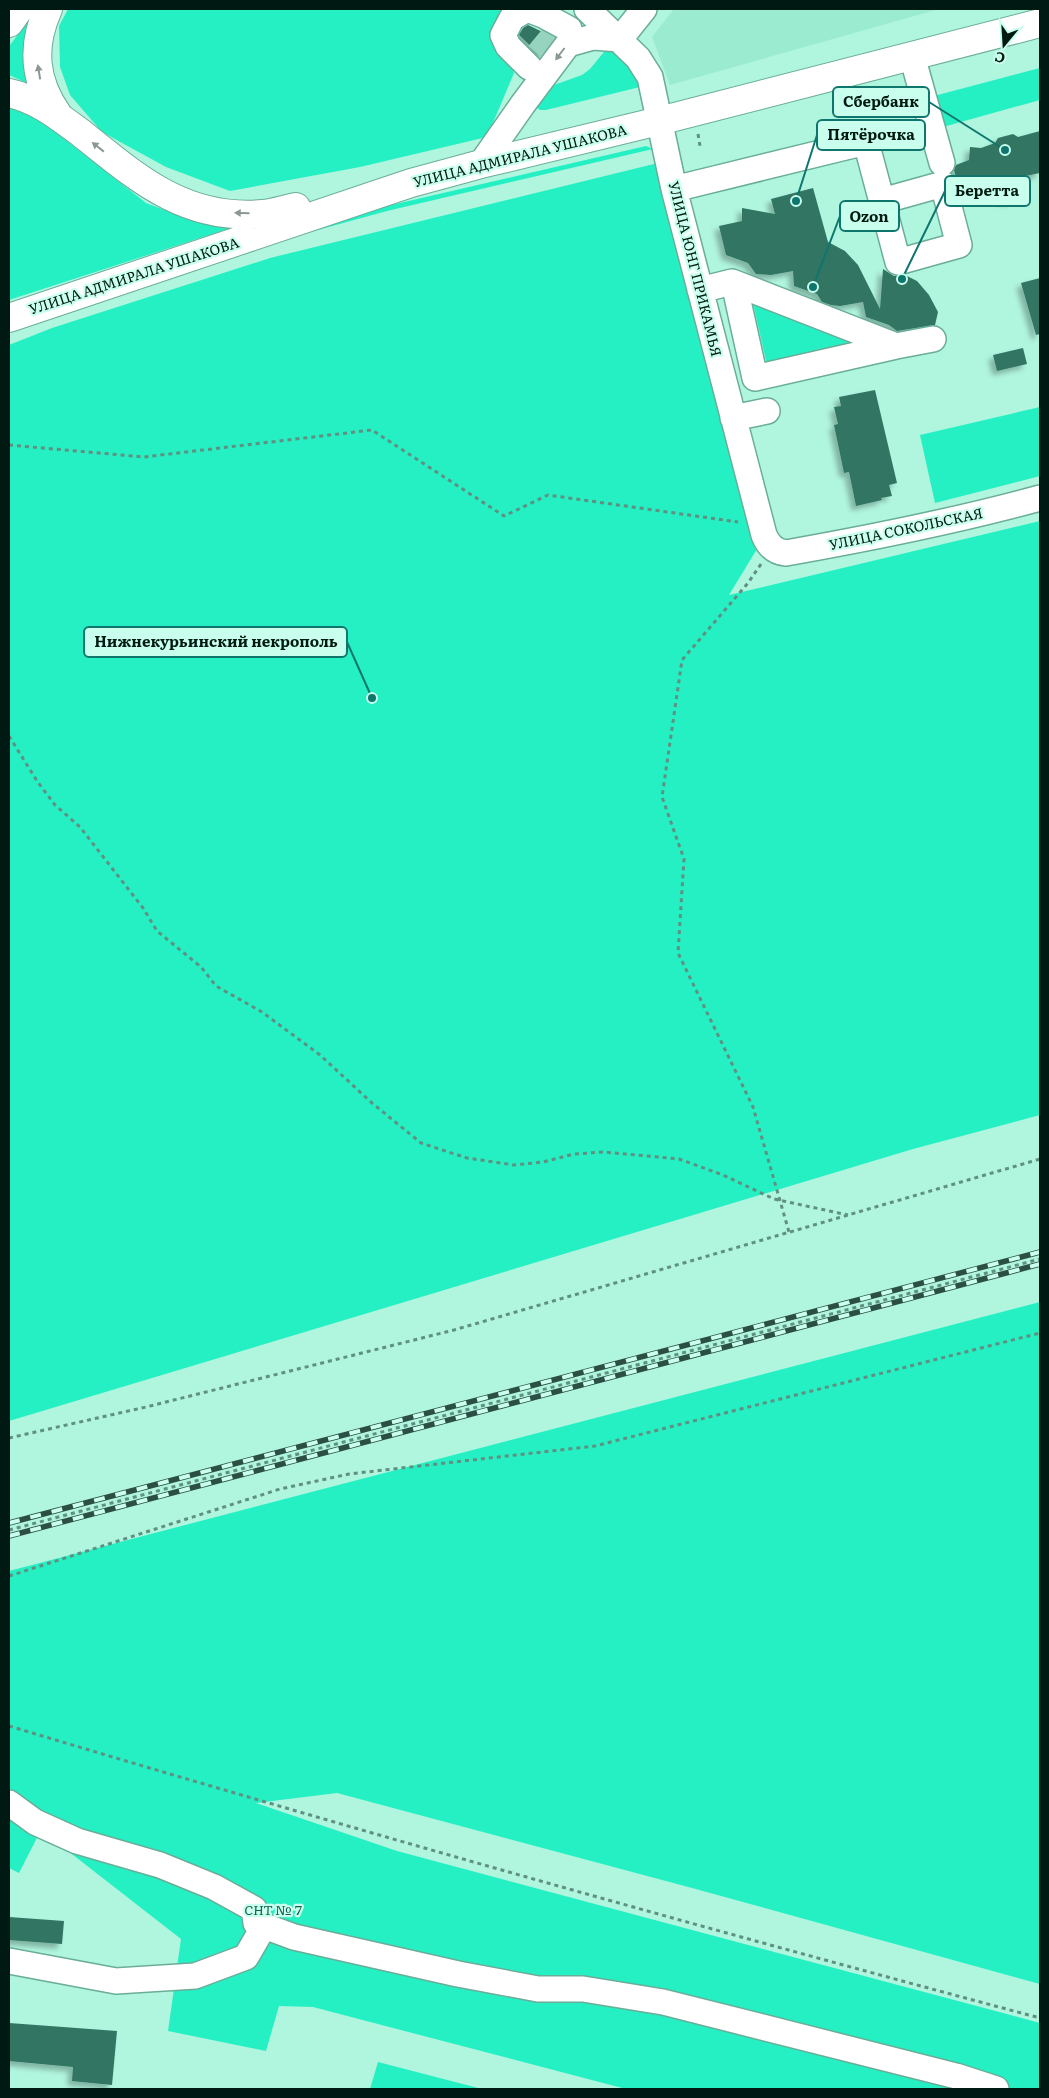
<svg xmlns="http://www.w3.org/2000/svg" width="1049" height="2098" font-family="Literata,serif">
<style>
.built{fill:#9bebd1}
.green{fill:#25f0c4}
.building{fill:#317563;filter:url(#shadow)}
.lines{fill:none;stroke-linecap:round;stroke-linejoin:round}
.minor-tunnel{stroke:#96d4bf;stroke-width:25;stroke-dasharray:25 12;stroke-linecap:butt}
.minor-casing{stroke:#6aad98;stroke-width:28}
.major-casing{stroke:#6aad98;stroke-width:30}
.path{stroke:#5f9081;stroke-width:3;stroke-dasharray:4 4;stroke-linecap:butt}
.minor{stroke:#fff;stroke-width:25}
.major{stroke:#fff;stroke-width:28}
.rail-casing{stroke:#2b4f44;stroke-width:5.5}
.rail{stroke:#c8ffed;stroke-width:4;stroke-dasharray:11;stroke-linecap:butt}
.oneway{fill:#8c9894}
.labels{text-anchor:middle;stroke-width:4.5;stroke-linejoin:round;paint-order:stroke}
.street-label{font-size:14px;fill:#001912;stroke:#c8ffed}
.park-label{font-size:14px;font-style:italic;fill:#11614e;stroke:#c8ffed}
.leader{fill:none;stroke:#0f766e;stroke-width:2}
.callout-dot{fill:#0f766e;stroke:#c8ffed;stroke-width:2}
.callout{fill:#c8ffed;stroke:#0f766e;stroke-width:2}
.callout-label{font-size:15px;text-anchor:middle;font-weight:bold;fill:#001912}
</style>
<defs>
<filter id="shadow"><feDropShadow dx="-4.5" dy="4.5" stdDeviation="2.5" flood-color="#0004"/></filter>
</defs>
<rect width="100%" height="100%" fill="#b0f5de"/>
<!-- built -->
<path class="built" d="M674 9H939L670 85 652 37Z"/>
<!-- green -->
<path class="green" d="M68 9H503L495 23 514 73 487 137 360 167 230 191 166 167 102 132 70 95 60 67 59 26Z
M33 16 36 87 9 75V46Z
M608 47H616L644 86 546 110H540L533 105 540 90 582 75 590 69Z
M1040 68V100L943 127 934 96Z
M9 106 39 119 146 203 193 221 231 228 9 300Z
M646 146 653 149 387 211 292 237V230L387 206Z
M658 163 757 549 729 595 1040 521V1115L913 1149 9 1421V345L52 328 270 258Z
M752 299 865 343 767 365Z
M1040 407V476L935 503 920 435Z
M1040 1302V1984L692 1888 337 1793 256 1803 397 1851 1040 2023V2089H626L313 2007 279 2006 266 2051 168 2031 181 1939 41 1830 19 1873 9 1868V1571Z
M378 2062 482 2089H370Z"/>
<!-- building -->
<path class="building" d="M528 25 555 38 541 56 519 35 523 28Z
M1040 131V173L1025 176 1009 202 993 195 988 190 969 193 962 200 954 170 956 165 969 160 970 147 981 148 995 143 998 138 1013 134 1018 137Z
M813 188 828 242 845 251 858 265 880 309 883 269 894 276 905 275 917 281 929 295 938 312 935 325 897 331 889 325 866 317 863 302 840 306 831 305 822 302 817 294 794 286 793 271 771 275 756 274 748 263 726 255 719 226 742 221V208L775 214 771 199Z
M1040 278V334L1036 335 1021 283Z
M1023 348 1027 364 997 371 993 355Z
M875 390 897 483 889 485 892 496 881 498 882 500 856 506 849 472 844 473 834 425 838 424 834 407 841 406 839 397Z
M9 1917 64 1921 62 1944 9 1940Z
M9 2023 117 2031 112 2085 72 2081 73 2067 9 2061Z"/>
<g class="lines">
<!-- minor-tunnel -->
<path class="minor-tunnel" d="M538 54 553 36"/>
<!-- minor casing -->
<g class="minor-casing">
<path id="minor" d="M587 9 638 58 650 77 674 189 764 535C768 545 775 552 786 553 871 538 956 521 1040 498
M912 56 942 163
M529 67 508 46 503 35 512 18 527 9 543 15 569 29
M481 164 523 104 568 44 593 37 620 39 644 9
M674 189 866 142 898 262 959 245 943 184 882 201
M734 283 755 378 896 346
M700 290 732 282 896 346 933 339
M733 418 767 411
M9 1803 35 1822 77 1841 160 1865 214 1887 254 1909 256 1923 294 1937 458 1974 538 1989H583L663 2002 956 2076 996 2089
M9 1961 116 1981 195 1976 246 1957 264 1926"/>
</g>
<!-- major casing -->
<g class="major-casing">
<path id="major" d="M48 9C31 47 34 81 58 115
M9 23 19 9
M9 93C37 99 58 116 81 133 137 178 185 221 263 214 274 213 285 209 296 207
M9 318 411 183 481 164 659 121 1040 23"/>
</g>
<!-- path -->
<path class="path" d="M698 134 700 146
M9 445 144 457 372 430 504 516 548 495 738 522
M761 564 748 583 682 660 662 797 684 859 678 953 753 1107 789 1232
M9 736 37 781 55 805 80 827 143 908 157 931 201 967 216 986 262 1012 320 1055 372 1103 421 1143 467 1158 514 1165 543 1162 574 1154 604 1152 679 1159 723 1175 774 1199 848 1215
M9 1438 146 1407 454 1330 1040 1159
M9 1530 1040 1259
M9 1576 280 1489 349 1474 595 1446 1040 1333
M9 1726C351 1829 695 1926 1040 2018"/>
<!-- minor -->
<use href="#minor" class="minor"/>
<!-- major -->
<use href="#major" class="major"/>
<!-- rail casing -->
<g class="rail-casing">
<path id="rail" d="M9 1523 1040 1252
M9 1536 1040 1264"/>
</g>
<!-- rail -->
<use href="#rail" class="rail"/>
</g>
<!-- one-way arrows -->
<defs><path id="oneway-solid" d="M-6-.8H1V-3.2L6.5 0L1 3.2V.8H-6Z" transform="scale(1.25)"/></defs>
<g class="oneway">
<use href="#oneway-solid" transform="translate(560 54) rotate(127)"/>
<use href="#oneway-solid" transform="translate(39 72) rotate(-99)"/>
<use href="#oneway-solid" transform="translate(98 147) rotate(-142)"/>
<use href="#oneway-solid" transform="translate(242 213) rotate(-179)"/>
</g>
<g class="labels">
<!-- street labels -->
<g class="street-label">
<text transform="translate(520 156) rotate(-14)" y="5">УЛИЦА АДМИРАЛА УШАКОВА</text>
<text transform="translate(695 269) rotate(76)" y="5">УЛИЦА ЮНГ ПРИКАМЬЯ</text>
<text transform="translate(134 276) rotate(-18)" y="5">УЛИЦА АДМИРАЛА УШАКОВА</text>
<text transform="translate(906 529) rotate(-12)" y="5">УЛИЦА СОКОЛЬСКАЯ</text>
</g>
<!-- park labels -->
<g class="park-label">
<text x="273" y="1915">СНТ № 7</text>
</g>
</g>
<!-- callouts -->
<path class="leader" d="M1005 150L929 102M796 201L817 135M902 279L945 191M813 287L840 216M372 698L347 642"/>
<g class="callout-dot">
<circle cx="1005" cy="150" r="5"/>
<circle cx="796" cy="201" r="5"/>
<circle cx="902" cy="279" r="5"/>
<circle cx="813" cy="287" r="5"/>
<circle cx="372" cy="698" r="5"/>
</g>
<g class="callout">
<rect x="833" y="87" width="96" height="30" rx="5"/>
<rect x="817" y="120" width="108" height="30" rx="5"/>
<rect x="945" y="176" width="85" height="30" rx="5"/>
<rect x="840" y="201" width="59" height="30" rx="5"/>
<rect x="84" y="627" width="263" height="30" rx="5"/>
</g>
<g class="callout-label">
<text x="881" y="107">Сбербанк</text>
<text x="871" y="140">Пятёрочка</text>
<text x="987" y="196">Беретта</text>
<text x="869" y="222">Ozon</text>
<text x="216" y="647">Нижнекурьинский некрополь</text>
</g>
<!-- border -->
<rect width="1049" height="2098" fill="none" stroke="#001912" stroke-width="20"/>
<!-- north arrow -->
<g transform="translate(1004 45) rotate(198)" stroke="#c8ffed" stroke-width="4" paint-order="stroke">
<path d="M0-4L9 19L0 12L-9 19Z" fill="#001912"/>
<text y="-8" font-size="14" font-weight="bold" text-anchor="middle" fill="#001912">С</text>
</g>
</svg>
